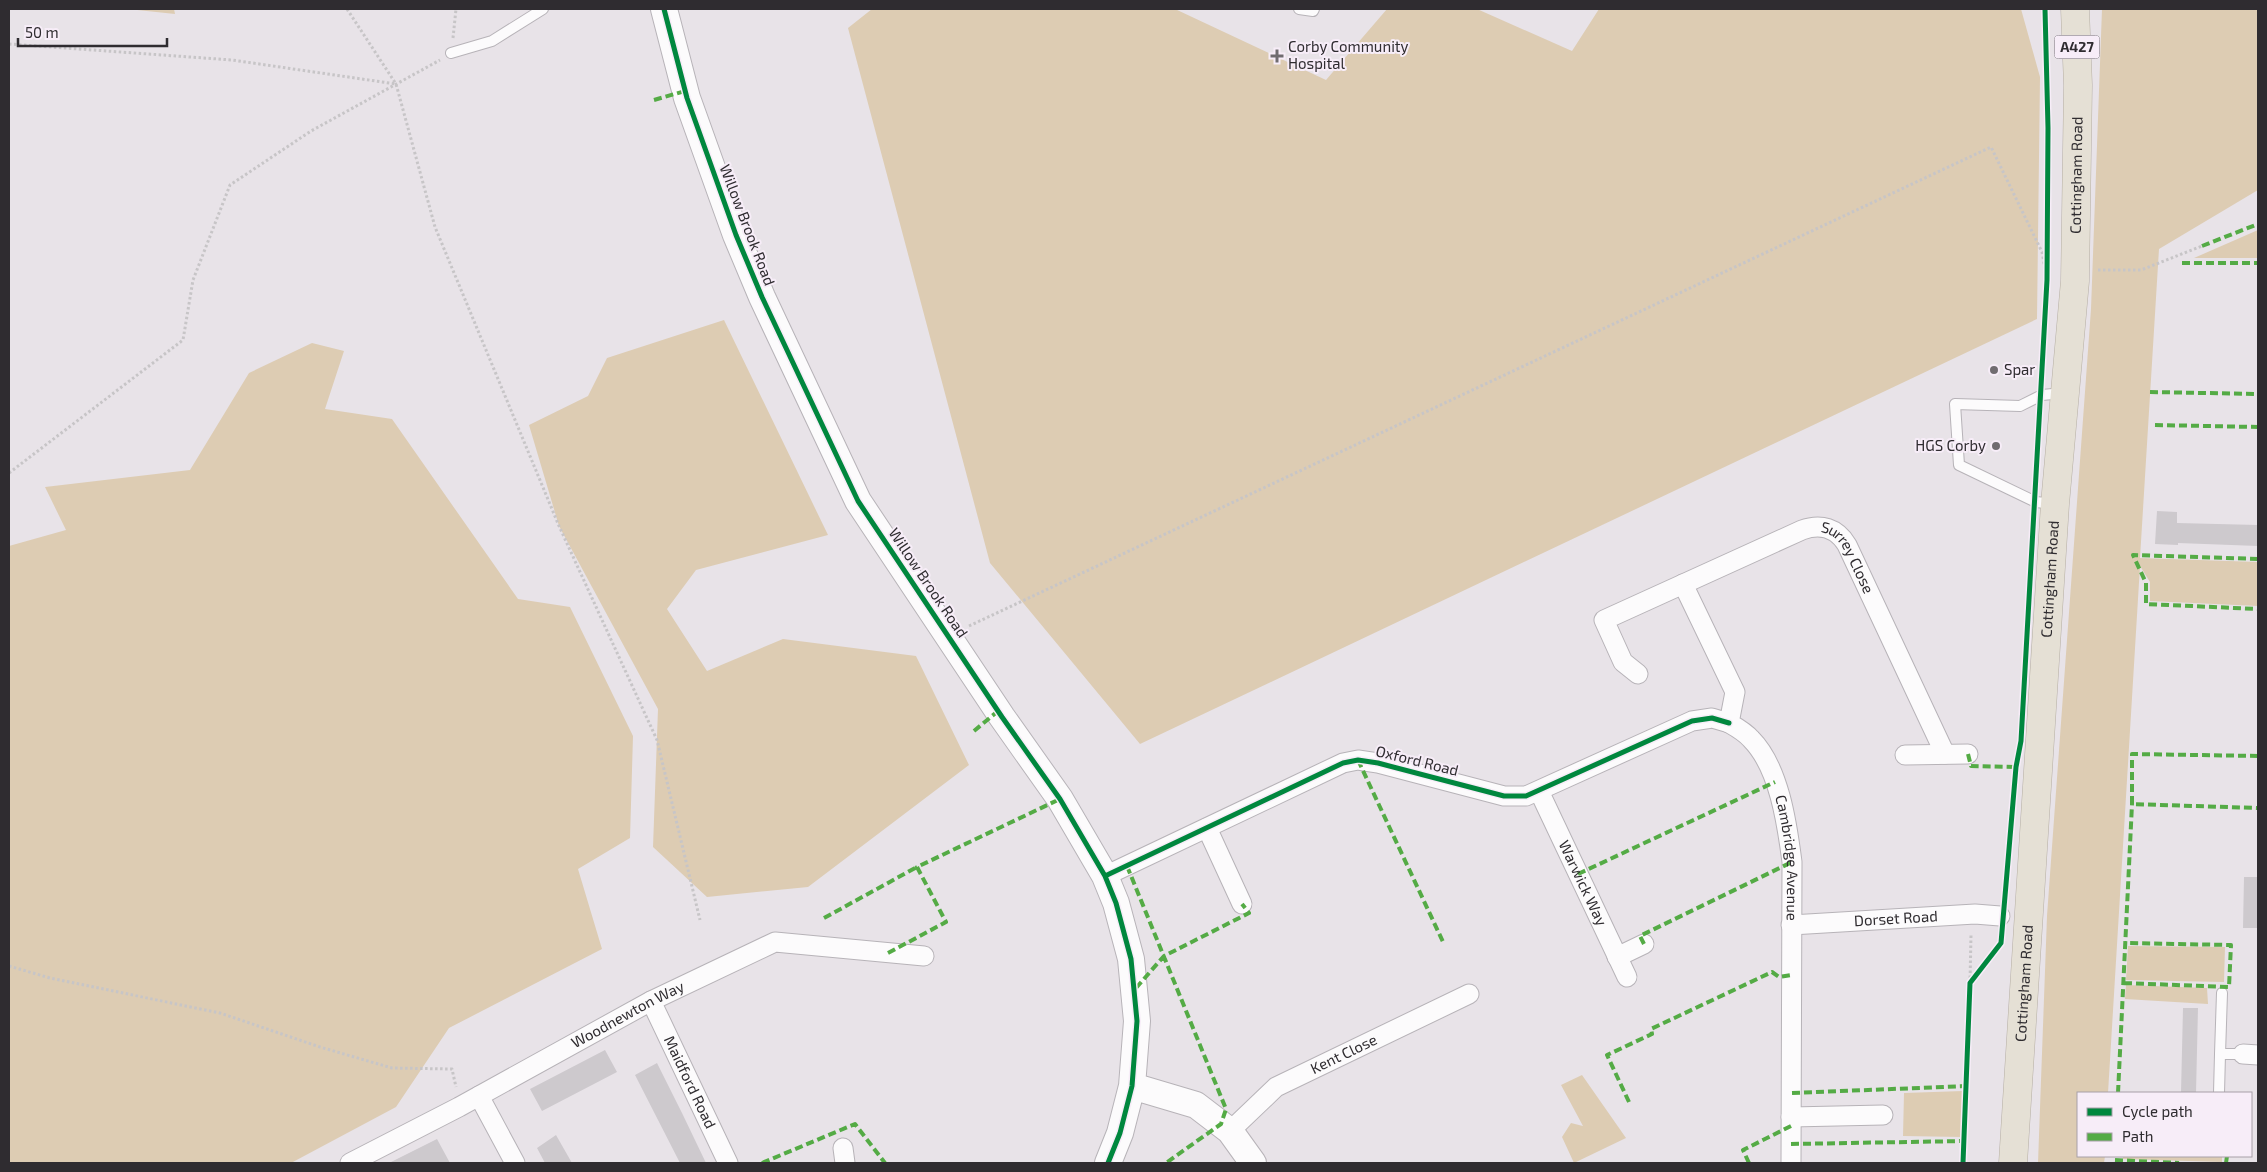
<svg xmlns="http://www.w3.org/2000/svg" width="2267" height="1172" font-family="'Exo 2',sans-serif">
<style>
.green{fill:#ddccb3}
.building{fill:#cdc9cd}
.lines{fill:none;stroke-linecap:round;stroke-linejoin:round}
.lane-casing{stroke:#b7b3b8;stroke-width:12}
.street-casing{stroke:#b7b3b8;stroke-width:21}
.secondary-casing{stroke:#b7b3b8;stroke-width:28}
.highway-casing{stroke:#b5aea4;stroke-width:29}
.path{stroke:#c7c5c7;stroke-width:3;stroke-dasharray:2.5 2.5;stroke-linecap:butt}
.lane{stroke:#fcfbfc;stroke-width:10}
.street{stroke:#fcfbfc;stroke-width:19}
.secondary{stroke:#fcfbfc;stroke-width:26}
.highway{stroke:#e5e0d5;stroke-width:28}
.quiet{stroke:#54ab45;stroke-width:4;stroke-dasharray:8 4;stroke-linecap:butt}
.cycleway-casing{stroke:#f7edf8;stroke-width:8}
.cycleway{stroke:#00873e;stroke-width:5}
.poi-dot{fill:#706c70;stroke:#f7edf8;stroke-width:2}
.labels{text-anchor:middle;stroke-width:4;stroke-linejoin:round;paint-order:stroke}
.shield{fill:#f7edf8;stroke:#6b666c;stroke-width:1}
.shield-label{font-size:14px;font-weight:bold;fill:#2f2c30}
.poi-label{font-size:15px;fill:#2f2c30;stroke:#f7edf8;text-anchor:start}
.street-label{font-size:15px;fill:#2f2c30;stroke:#f7edf8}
</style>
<rect width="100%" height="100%" fill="#e8e3e8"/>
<!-- green -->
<path class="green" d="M128 9H174L175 14Z
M872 9H1175L1326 80 1387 9H1477L1572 51 1599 9H2021L2040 77 2037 319 1140 744 990 563 848 28Z
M2102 9H2258V190L2159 249 2140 558 2258 562V606L2150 601V582L2140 566 2108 1093H2078V1156H2105L2104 1163H2038L2047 916 2091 309Z
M2258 230V258H2194Z
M724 320 828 535 696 570 667 609 707 671 783 639 916 656 969 765 808 887 707 897 653 847 658 709 559 526 529 425 588 396 607 358Z
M312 343 344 351 325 409 392 419 518 599 570 607 633 736 630 838 578 869 602 949 449 1028 396 1107 291 1163H9V546L66 530 45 487 190 470 249 373Z
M2128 946 2225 947 2224 982 2126 980Z
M2126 985 2207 988 2208 1004 2125 999Z
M1582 1075 1626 1138 1574 1163 1562 1137 1571 1123 1583 1126 1561 1085Z
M1963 1091 1962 1137 1903 1136 1904 1093Z
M2123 1156H2222V1162L2123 1159Z"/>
<!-- building -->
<path class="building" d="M2157 511 2177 512V523L2258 525V546L2178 543V545L2155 544Z
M2244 877H2258V928H2243Z
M2183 1008H2198L2196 1093H2181Z
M605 1050 617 1072 542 1111 530 1089Z
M657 1063 682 1113 706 1163H680L635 1075Z
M556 1135 572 1163H545L537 1148Z
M437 1139 450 1163H389Z"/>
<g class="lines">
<!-- lane casing -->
<g class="lane-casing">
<path id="lane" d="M1299 9 1313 11 1314 9
M451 53 492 41 543 9
M2054 504 2036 502 1959 465 1955 404 2020 406 2042 395 2064 393
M2220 1054 2222 993
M2219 1093 2220 1054H2243"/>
</g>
<!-- street casing -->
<g class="street-casing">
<g id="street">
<path id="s1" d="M1683 584 1735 692 1729 723C1736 727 1745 732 1751 739 1779 767 1787 823 1792 862L1791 1163"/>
<path id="s2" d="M1638 674 1623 662 1604 620 1802 530C1821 523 1837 528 1847 545L1945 754"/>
<path d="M1905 755 1968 754"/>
<path id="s3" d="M1539 791 1627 977"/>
<path d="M1207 828 1242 904"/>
<path d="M1105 876 1343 763 1358 760 1378 763 1504 796H1526L1692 721 1712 718 1729 723"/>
<path id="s4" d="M1791 925 1975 914 2000 916"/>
<path d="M1617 957 1644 944"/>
<path id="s5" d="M651 1001 728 1163"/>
<path d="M2243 1054 2258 1055"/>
<path d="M479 1096 515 1163"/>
<path d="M1791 1117 1883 1115"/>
<path id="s6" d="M1230 1131 1276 1087 1469 994"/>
<path d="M843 1148 845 1163"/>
<path id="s7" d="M350 1163 459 1107 651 1001 775 942 924 956"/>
</g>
</g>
<!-- secondary casing -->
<g class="secondary-casing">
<path id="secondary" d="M664 9 687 98 736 235 762 297 858 501 1002 717 1060 799 1105 876 1116 903 1131 959 1137 1021 1132 1086 1120 1133 1108 1163
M1132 1086 1196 1105 1230 1131 1253 1163"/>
</g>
<!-- highway casing -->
<g class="highway-casing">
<g id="highway">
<path id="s8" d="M2013 1163 2055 504 2075 281 2078 85 2075 9"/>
</g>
</g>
<!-- path -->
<path class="path" d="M347 9 396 84 435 227 559 526 657 740 700 920
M453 38 456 9
M9 44 232 60 396 84
M2098 270H2141L2202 246
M9 473 183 340 193 280 230 185 311 131 440 60
M969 626 1991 147 2042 252 2047 280
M9 966 50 978 220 1013 320 1047 392 1068 452 1069 456 1087
M1970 983 1971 934"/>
<!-- lane -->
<use href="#lane" class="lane"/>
<!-- street -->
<use href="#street" class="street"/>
<!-- secondary -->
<use href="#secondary" class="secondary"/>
<!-- highway -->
<use href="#highway" class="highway"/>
<!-- quiet -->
<path class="quiet" d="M654 100 685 91
M2202 246 2258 224
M2182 263H2258
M2150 392 2258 394
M2155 425 2258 427
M2258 559 2133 555 2146 583V604L2258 609
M974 731 998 711
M1968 754 1971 766 2016 767
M2258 756 2132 754V804L2258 808
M1358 760 1444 944
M1127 866 1226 1109 1221 1124 1166 1163
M1578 874 1775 782
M824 918 917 867
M1644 944 1640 936 1792 862
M888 953 946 922 917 867 1060 799
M2124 983 2229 987 2231 945 2125 943
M1136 988 1164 956 1249 913 1242 904
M1792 1093 1968 1086
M2118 1093 2132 804
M1629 1102 1607 1055 1652 1034 1651 1029 1772 972 1779 977 1792 975
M1791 1144 1965 1141
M2115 1160 2179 1163
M762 1163 855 1124 885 1163
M1749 1163 1743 1150 1791 1126
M2226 1163 2227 1156"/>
<!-- cycleway casing -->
<g class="cycleway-casing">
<path id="cycleway" d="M664 9 687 98 736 235 762 297 858 501 1002 717 1060 799 1105 876 1116 903 1131 959 1137 1021 1132 1086 1120 1133 1108 1163
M1105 876 1343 763 1358 760 1378 763 1504 796H1526L1692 721 1712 718 1729 723
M1963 1163 1970 983 2001 943 2016 767 2021 741 2047 280 2048 128 2045 9"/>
</g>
<!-- cycleway -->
<use href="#cycleway" class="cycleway"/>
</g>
<!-- markers -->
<g class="poi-dot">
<path d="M1274.5 48.5h5v5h5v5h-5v5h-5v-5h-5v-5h5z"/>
<circle cx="1994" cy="370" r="5"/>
<circle cx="1996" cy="446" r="5"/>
</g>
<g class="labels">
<!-- shield labels -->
<rect class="shield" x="2054.5" y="35.5" width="45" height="23" rx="4"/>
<g class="shield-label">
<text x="2077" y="52">A427</text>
</g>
<!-- poi labels -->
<g class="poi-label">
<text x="1288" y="52">Corby Community<tspan x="1288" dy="17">Hospital</tspan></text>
<text x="2004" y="375">Spar</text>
<text x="1986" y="451" text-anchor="end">HGS Corby</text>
</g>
<!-- street labels -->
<g class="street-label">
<text dy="5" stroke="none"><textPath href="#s8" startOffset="990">Cottingham Road</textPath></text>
<text transform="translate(747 225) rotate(69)" y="5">Willow Brook Road</text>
<text dy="5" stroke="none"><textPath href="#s2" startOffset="345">Surrey Close</textPath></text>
<text dy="5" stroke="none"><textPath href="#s8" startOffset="585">Cottingham Road</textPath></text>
<text transform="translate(928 583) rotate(56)" y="5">Willow Brook Road</text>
<text transform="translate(1417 761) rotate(14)" y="5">Oxford Road</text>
<text dy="5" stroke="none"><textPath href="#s1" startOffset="306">Cambridge Avenue</textPath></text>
<text dy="5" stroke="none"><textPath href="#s3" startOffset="102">Warwick Way</textPath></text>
<text dy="5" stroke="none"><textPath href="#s4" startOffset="105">Dorset Road</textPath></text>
<text dy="5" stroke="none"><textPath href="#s8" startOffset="180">Cottingham Road</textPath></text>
<text dy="5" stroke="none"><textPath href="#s7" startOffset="315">Woodnewton Way</textPath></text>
<text dy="5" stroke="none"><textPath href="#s6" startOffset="139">Kent Close</textPath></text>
<text dy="5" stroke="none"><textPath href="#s5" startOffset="90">Maidford Road</textPath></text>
</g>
</g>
<!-- border -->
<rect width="2267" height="1172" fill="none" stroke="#2f2c30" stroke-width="20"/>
<!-- legend -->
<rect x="2077" y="1092" width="175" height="65" fill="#f7edf8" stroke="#a7a0a8"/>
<rect x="2087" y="1108" width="25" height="8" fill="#00873e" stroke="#a7a0a8"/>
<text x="2122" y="1117" font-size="15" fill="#2f2c30">Cycle path</text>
<rect x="2087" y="1133" width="25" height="8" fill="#54ab45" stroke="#a7a0a8"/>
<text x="2122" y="1142" font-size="15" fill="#2f2c30">Path</text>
<!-- scale -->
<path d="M18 38v8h149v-8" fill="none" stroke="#2f2c30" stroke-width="2.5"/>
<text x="25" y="38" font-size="15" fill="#2f2c30" stroke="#f7edf8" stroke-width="4" paint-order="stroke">50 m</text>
</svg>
